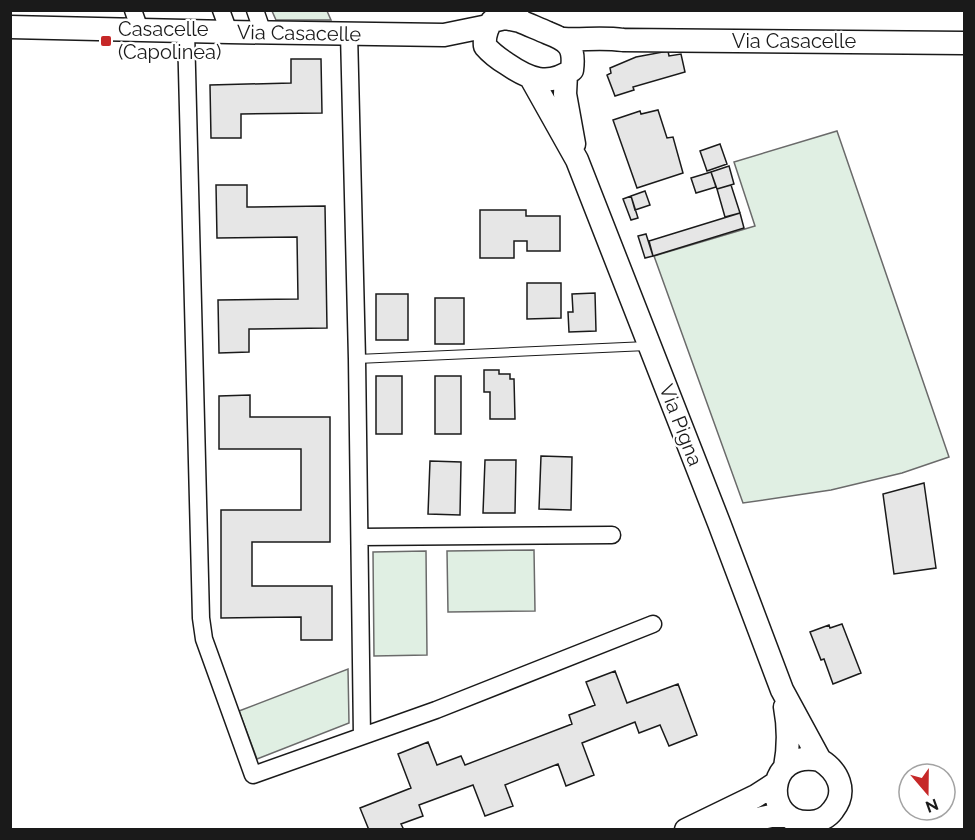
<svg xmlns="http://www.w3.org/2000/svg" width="975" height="840" font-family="Raleway,sans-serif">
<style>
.green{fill:#e0efe3;stroke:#6a6a6a;stroke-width:1.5}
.building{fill:#e6e6e6;stroke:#1a1a1a;stroke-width:1.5}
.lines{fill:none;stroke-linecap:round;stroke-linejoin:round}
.lane-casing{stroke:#1a1a1a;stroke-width:10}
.street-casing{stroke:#1a1a1a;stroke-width:19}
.secondary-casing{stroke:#1a1a1a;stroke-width:25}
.lane{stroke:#fff;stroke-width:8}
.street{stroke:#fff;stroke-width:16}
.secondary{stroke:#fff;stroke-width:22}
.poi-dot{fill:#c62828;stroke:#fff;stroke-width:2}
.labels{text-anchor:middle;stroke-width:4.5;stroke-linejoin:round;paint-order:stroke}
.poi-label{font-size:20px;fill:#1a1a1a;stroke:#fff;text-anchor:start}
.street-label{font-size:20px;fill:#1a1a1a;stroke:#fff}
</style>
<rect width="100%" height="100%" fill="#fff"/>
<!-- green -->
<path class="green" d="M272 11H327L331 20H276Z
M837 131 949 457 902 473 831 490 743 503 654 256 755 226 734 162Z
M534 550 535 611 448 612 447 551Z
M426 551 427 655 374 656 373 552Z
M348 669 349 723 257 759 239 711Z"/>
<!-- building -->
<path class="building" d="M668 51 669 56 681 54 685 72 633 87 634 90 615 96 607 75 611 73 610 68 636 57Z
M291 59H321L322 113 241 114V138H211L210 85 291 83Z
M658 110 667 138 673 137 683 173 637 188 613 120 640 111 641 114Z
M720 144 727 164 707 171 700 151Z
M729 166 734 184 717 189 711 172Z
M711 172 716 187 696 193 691 178Z
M216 185H247V207L325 206 327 328 249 329V352L219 353 218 300 298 299 297 237 217 238Z
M731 185 740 213 725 217 717 189Z
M645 191 650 205 635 210 631 196Z
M631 196 638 218 631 220 623 199Z
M480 210H526V216H560V251H527V241H514V258H480Z
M740 213 744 228 653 256 649 241Z
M646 234 653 256 645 258 638 236Z
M527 283H561V318L527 319Z
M595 293 596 331 569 332 568 312H573L572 294Z
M376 294H408V340H376Z
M435 298H464V344H435Z
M484 370H499V374H510V379H514L515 419H490V392H484Z
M376 376H402V434H376Z
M435 376H461V434H435Z
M250 395V417H330V542H252V586H332V640H301V617L221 618V510H301V449H219V396Z
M541 456 572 457 571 510 539 509Z
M485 460H516L515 513H483Z
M430 461 461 462 460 515 428 514Z
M924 483 936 568 894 574 883 494Z
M842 624 861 673 833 684 824 659 821 660 810 632 829 625 830 628Z
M615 671 627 703 678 684 697 735 669 746 660 725 639 733 635 722 582 743 594 775 566 786 558 764 505 785 513 806 485 816 473 785 419 805 423 816 401 824 404 830H369L360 808 411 788 398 754 428 742 437 765 461 756 465 765 572 724 569 715 595 705 586 682Z"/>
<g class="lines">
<!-- lane casing -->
<g class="lane-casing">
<path id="lane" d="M357 359 647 346"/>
</g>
<!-- street casing -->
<g class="street-casing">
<path id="street" d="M133 10 140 30
M221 10 229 32
M255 10 263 33
M186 31 201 618 204 639 253 775 436 710 653 624
M349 33 357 359 362 736
M360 537 612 535"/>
</g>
<!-- secondary casing -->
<g class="secondary-casing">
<path id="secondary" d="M515 10 520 21C529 25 539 29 548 33 569 41 575 47 572 70 548 87 529 79 507 64 499 59 491 53 485 46 484 36 486 29 492 21L505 18 520 21
M10 27 229 32 444 35 488 26
M564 39C584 40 602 37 623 40L964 43
M566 74 565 94 574 144
M531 78 577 160 719 523 782 690 820 760C838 771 848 791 833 810 828 817 819 822 810 822 762 825 764 748 820 760
M785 707C789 728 789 746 785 767
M686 830 756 796 776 783
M709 830 771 816H788"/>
</g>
<!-- lane -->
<use href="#lane" class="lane"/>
<!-- street -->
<use href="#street" class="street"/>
<!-- secondary -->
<use href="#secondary" class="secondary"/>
</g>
<!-- markers -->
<rect class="poi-dot" x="100" y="35" width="12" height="12" rx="3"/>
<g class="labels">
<!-- poi labels -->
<g class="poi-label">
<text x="118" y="36">Casacelle<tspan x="118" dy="23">(Capolinea)</tspan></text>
</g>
<!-- street labels -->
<g class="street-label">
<text transform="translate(299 33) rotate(1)" y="7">Via Casacelle</text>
<text x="794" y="48">Via Casacelle</text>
<text transform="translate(681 425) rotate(69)" y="7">Via Pigna</text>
</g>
</g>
<!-- border -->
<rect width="975" height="840" fill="none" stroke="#1a1a1a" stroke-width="24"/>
<!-- north arrow -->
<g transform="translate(927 792) rotate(160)"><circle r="28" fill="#ffffff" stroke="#a3a3a3" stroke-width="1.5"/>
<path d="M0-4.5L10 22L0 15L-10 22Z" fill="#c62828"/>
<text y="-9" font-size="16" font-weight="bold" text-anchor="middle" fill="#1a1a1a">N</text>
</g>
</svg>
